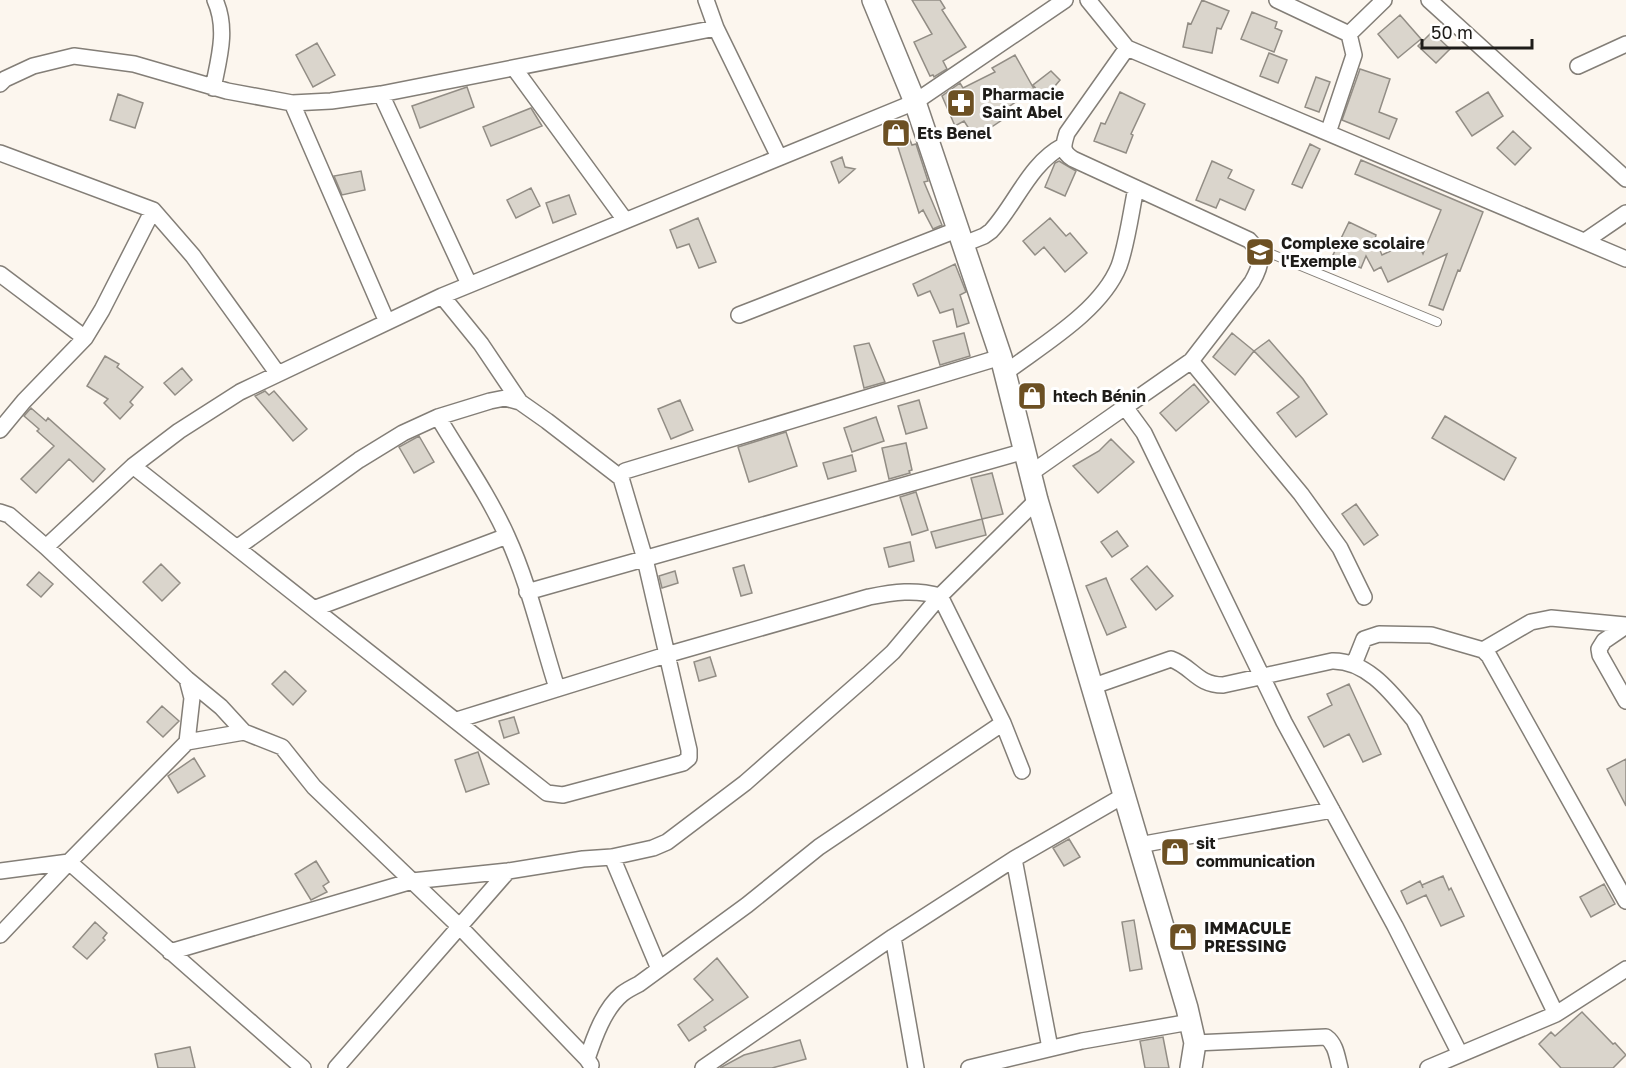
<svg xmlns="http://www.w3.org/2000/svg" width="1626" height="1068" font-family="'Golos Text',sans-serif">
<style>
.building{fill:#dad5cc;stroke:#928d85;stroke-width:1.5}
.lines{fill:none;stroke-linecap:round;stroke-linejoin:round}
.lane-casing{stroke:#837e77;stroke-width:10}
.street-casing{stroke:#837e77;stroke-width:18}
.secondary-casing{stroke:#837e77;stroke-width:24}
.lane{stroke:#fff;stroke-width:8}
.street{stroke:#fff;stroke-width:15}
.secondary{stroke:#fff;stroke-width:21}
.labels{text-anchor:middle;stroke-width:6;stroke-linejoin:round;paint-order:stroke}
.poi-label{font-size:16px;font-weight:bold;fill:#1e1c19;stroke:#fff;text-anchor:start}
</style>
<rect width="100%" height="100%" fill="#fcf6ee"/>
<!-- building -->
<path class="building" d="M912 0H940L945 8 942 10 966 47 943 61 947 69 934 77 933 75 930 76 914 42 932 34Z
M1202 0 1229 11 1221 29 1217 28 1212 53 1183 47 1188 23 1191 24Z
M1252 12 1277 22 1275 28 1282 31 1274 52 1241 39Z
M1400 15 1421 39 1398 58 1378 34Z
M1432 32 1450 49 1436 63 1418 46Z
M317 43 335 75 313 87 296 55Z
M1269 53 1287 60 1278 83 1260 76Z
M1015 55 1034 89 1010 106 1014 112 975 138 964 121 955 126 942 96 960 83 963 88 995 72 992 68Z
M1360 69 1390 79 1379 112 1397 119 1389 139 1342 120Z
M1051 71 1060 80 1044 99 1033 85Z
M1316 77 1330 82 1319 112 1305 107Z
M467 87 474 107 420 128 412 106Z
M1120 92 1145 104 1131 134 1133 135 1126 153 1094 141 1101 123 1105 124Z
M1488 92 1503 116 1472 136 1456 112Z
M118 94 143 103 135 128 110 120Z
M531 108 542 126 491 146 483 127Z
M902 120 912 145 916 144 928 181 924 182 942 225 933 229 923 210 919 213 896 141 891 143 885 126Z
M1513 131 1531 148 1515 165 1497 148Z
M1310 144 1320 149 1302 188 1292 184Z
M842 157 845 167 855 169 839 183 831 162Z
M1361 160 1483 212 1460 271 1458 270 1443 310 1429 305 1447 254 1388 282 1381 267 1374 271 1366 256 1361 268 1333 255 1349 222 1376 235 1375 239 1382 255 1416 239 1423 254 1441 210 1355 174Z
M1059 161 1076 171 1065 196 1045 187 1055 163Z
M1212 161 1232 170 1228 178 1254 190 1245 210 1220 199 1216 208 1196 200Z
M361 171 365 190 342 195 334 176Z
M531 188 540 206 516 218 507 200Z
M569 195 576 214 553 223 546 203Z
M698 218 716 262 699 268 689 244 677 248 670 230Z
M1050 218 1066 236 1070 233 1087 253 1065 272 1044 247 1035 255 1023 241Z
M955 264 966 292 960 295 969 323 957 327 953 309 940 313 930 291 918 296 913 284Z
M964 333 970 356 940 365 933 341Z
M1232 333 1254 351 1235 375 1213 357Z
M1269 340 1303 379 1327 414 1296 437 1277 413 1299 397 1254 351Z
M869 343 885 382 864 388 854 346Z
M105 356 119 364 117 367 143 387 130 402 133 405 120 419 104 403 108 399 87 386Z
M182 368 192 380 175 395 164 383Z
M1194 384 1209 402 1176 431 1160 413Z
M265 391 269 395 274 391 307 429 293 441 255 396Z
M680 400 693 430 671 439 658 409Z
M919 400 927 428 906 434 898 406Z
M31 408 46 421 48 418 105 469 93 482 69 459 36 493 21 479 54 446 37 431 39 429 24 416Z
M1445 416 1516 458 1504 480 1432 438Z
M876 417 884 441 852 452 844 428Z
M786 432 797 466 749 482 738 447Z
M419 436 434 462 414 473 399 447Z
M1111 439 1134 462 1098 493 1073 466 1099 451Z
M906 443 912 470 909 471 910 473 889 479 882 448Z
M852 455 856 471 828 479 823 463Z
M992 473 1003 514 982 519 971 478Z
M916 492 928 530 912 535 900 497Z
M1356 504 1378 535 1364 545 1342 514Z
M982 519 986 535 936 548 931 532Z
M1117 531 1128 546 1112 557 1101 542Z
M910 542 914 561 889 567 884 548Z
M161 564 180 583 162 601 143 582Z
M744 565 752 593 741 596 733 568Z
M1147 566 1173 596 1156 610 1131 579Z
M675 571 678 583 662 588 659 576Z
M39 572 53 584 41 597 27 585Z
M1106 578 1126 627 1107 635 1086 586Z
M710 657 716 676 699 681 694 662Z
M285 671 306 691 293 705 272 684Z
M1349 684 1381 754 1363 762 1349 734 1324 747 1308 717 1332 705 1327 694Z
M162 706 179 721 163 737 147 722Z
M514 717 519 733 504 738 499 721Z
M478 752 489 784 466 792 455 760Z
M194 758 205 776 178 793 168 776Z
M1626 759V806L1607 769Z
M1069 839 1080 857 1064 866 1053 848Z
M316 861 329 882 323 886 327 892 311 900 295 874Z
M1443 876 1449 890 1451 888 1464 916 1441 926 1426 895 1407 904 1401 891 1420 881 1423 888 1422 885Z
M1604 884 1615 904 1591 917 1580 897Z
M1134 920 1142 969 1130 971 1122 922Z
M95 922 107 933 103 938 105 940 87 959 73 947Z
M717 958 748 997 704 1027 706 1030 689 1041 678 1025 713 1000 694 979Z
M1582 1012 1613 1044 1615 1043 1626 1055 1613 1068H1561L1539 1044 1551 1032 1555 1036Z
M1163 1037 1169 1068H1145L1140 1041Z
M800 1040 806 1059 772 1068H720L744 1055Z
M190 1047 195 1068H158L155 1054Z"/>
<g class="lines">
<!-- lane casing -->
<g class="lane-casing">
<path id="lane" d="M1257 248 1437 322"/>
</g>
<!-- street casing -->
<g class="street-casing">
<path id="street" d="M706 0 716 28 779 157
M1088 0 1127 48 1626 259
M1277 0 1349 34
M1429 0 1626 179
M1127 48 1067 133C1063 146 1061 151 1073 159L1249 240C1264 255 1262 264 1252 282L1191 361
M1578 66 1626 44
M514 68 625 220
M0 84 5 79 33 66 74 56 134 64 227 91 292 103 331 101 381 94 716 28
M213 88C219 58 228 29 215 0
M381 94 469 284
M292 103 387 322
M1328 133 1354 55 1349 34 1384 0
M0 153 153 210 193 256 278 374
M1585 241 1626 213
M964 244 984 236 991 231C1016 204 1029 164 1063 146
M0 274 85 338
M442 296 481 344 520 402
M739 315 959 229
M1005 373C1042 345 1101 311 1119 266 1127 244 1131 212 1136 188
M1125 407 1191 361 1301 494 1340 548 1364 597
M438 417C461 456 488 494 507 536 529 584 541 638 557 688
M0 430 24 401 85 338 102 310 153 210
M133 466 547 793 563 795 683 763 689 758V750L645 559 621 478 547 421 520 402 505 398 490 401 438 417 403 433 359 460 238 547
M1031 473 1125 407 1144 433 1284 722 1395 926 1460 1054
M621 478 625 471 1001 357
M0 512 9 515 46 547 187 679 221 707 244 732 282 747 314 787 459 926 587 1059
M46 547 133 466 179 431 240 392 442 296 915 102 1065 0
M527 592 1025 451
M316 608 507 536
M1626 626 1604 641 1599 649 1600 655 1626 701
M1483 650 1531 622 1551 618 1626 625
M1354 664 1364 639 1379 634 1431 635 1483 650 1489 656 1626 901
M187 679 192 698 187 742
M1091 687 1171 659C1193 667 1197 685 1223 685L1332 661C1368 660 1393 695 1414 720L1556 1014
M457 720 666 655 869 597C894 592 915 589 940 596L1003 723 1022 771
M1139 845 1332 810
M612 857 659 969
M1014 859 1050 1048
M0 871 69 862 303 1068
M0 935 69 862 187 742 244 732
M893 937 916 1068
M170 952 412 881 508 871 583 859 612 857 653 848 667 842 745 783 868 675 893 652 940 596 1037 500
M1195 1043 1326 1037C1336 1044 1337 1057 1340 1068
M591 1065 587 1059C594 1038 604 1009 622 994 627 990 633 987 639 984L747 905 819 847 1003 723
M336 1068 508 871
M703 1068 893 937 1014 859 1123 796
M969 1068 1082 1041 1190 1022
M1428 1068 1556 1014 1626 969"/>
</g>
<!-- secondary casing -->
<g class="secondary-casing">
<path id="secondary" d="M873 0 915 102 1001 357 1037 500 1187 1008 1195 1043 1191 1068"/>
</g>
<!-- lane -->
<use href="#lane" class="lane"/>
<!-- street -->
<use href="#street" class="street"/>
<!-- secondary -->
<use href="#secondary" class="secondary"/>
</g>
<!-- icons -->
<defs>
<g id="pharmacy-square" transform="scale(1.5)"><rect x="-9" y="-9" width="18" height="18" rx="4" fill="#6c5023" stroke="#fff"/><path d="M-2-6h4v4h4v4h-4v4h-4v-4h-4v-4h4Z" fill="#fff"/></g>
<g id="shop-square" transform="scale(1.5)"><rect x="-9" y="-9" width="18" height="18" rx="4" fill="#6c5023" stroke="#fff"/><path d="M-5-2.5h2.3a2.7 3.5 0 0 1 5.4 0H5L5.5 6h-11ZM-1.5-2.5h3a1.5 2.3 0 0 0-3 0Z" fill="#fff"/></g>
<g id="school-square" transform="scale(1.5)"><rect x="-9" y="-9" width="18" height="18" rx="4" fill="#6c5023" stroke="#fff"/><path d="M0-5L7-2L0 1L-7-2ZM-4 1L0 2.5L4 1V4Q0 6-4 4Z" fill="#fff"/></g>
</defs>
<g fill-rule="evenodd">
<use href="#pharmacy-square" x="961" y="103"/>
<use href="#shop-square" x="896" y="133"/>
<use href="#school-square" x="1260" y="252"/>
<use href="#shop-square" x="1032" y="396"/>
<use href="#shop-square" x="1175" y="852"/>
<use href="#shop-square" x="1183" y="937"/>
</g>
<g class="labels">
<!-- poi labels -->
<g class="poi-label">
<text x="982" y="100">Pharmacie<tspan x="982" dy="18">Saint Abel</tspan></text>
<text x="917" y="139">Ets Benel</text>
<text x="1281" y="249">Complexe scolaire<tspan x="1281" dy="18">l'Exemple</tspan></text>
<text x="1053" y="402">htech Bénin</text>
<text x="1196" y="849">sit<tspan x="1196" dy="18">communication</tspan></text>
<text x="1204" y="934">IMMACULE<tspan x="1204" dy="18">PRESSING</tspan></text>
</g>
</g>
<!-- scale -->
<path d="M1422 39v9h110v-9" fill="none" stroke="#1e1c19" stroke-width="3"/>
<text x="1431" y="39" font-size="18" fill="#1e1c19" stroke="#ffffff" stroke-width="4.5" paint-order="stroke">50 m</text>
</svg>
